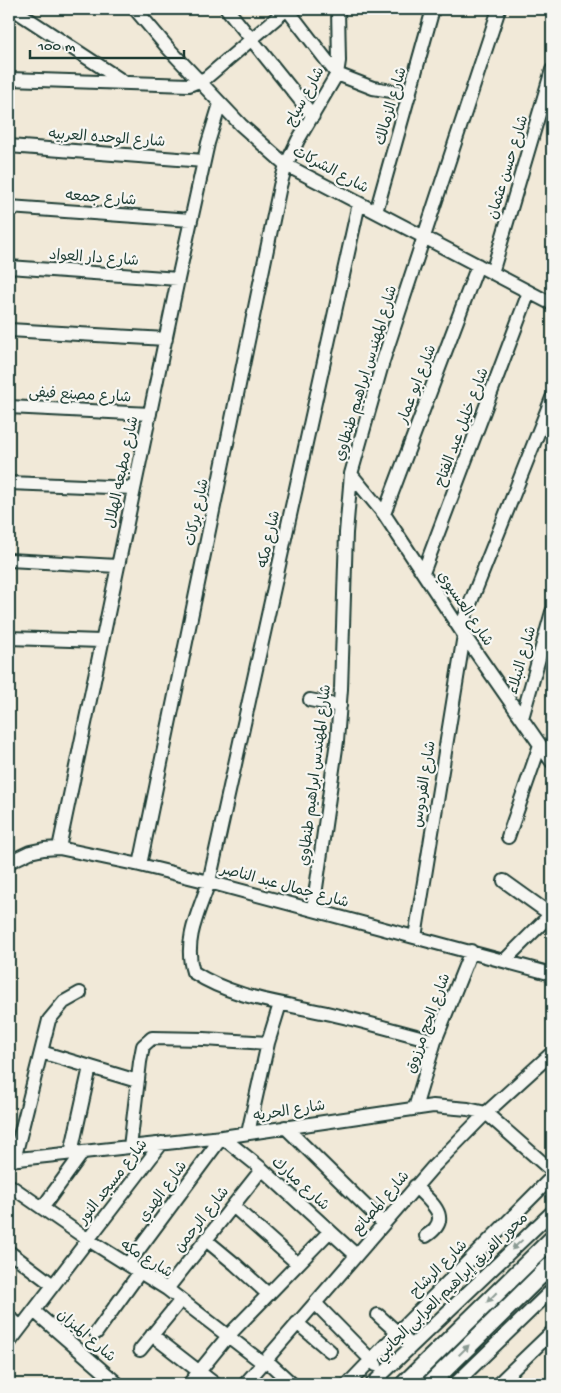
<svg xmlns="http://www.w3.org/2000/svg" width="561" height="1393" font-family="'Gochi Hand','Playpen Sans Arabic',sans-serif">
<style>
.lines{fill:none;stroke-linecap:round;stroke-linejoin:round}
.minor-casing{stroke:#1f3d34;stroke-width:16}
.major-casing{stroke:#1f3d34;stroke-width:20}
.minor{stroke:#f6f6f2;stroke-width:12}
.major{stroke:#f6f6f2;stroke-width:16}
.oneway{fill:#8a9a93}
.labels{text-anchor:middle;stroke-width:4.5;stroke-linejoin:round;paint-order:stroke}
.street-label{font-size:15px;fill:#1f3d34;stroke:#f6f6f2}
</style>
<rect width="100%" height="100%" fill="#f1e9d8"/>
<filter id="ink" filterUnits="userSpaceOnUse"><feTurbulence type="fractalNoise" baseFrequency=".02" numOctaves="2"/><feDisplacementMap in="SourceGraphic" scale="10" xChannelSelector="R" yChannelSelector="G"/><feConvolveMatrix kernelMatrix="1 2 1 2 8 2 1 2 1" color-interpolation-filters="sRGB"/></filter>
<g filter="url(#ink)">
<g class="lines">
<!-- minor casing -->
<g class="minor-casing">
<path id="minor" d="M13 9 124 82
M135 9 168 48 241 125 286 165 552 304
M227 9 313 116
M287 9 337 74 373 88 410 94
M551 9 552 10
M9 79 189 85 206 78 287 9
M9 146 204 161
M359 203 209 882C199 911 183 941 193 972 234 999 284 1003 331 1014 366 1022 400 1032 435 1041
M9 207 191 220
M376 212 433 9
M9 267 178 279
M492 273 552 70
M9 330 166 339
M9 407 150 414
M351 474 384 514 464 635 552 762
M9 483 134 488
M384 514 478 265
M9 560 117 566
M423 573 529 292
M460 629 552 398
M9 638 101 641
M310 700 340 706
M522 718 552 612
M508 837 540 745
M59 848 178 279 208 143 220 104
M9 862 30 852 44 849 59 848 140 865 209 882 552 974
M140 865 280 186 286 165 298 140 337 74 339 61 338 9
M504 881 550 914
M313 909 337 741 341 689 346 533 351 474 383 361 499 9
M415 937 464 635
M505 960 552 913
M41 1052 137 1081
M415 1108 435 1041 471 951
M285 1127 383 1223
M248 1133 268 1043 280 1004
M130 1147 140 1062 143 1046 152 1038 204 1039 268 1043
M71 1153 90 1067
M9 1160 222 1137 433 1106 468 1109 486 1113 552 1171
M14 1160 49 1020 64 1002 80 993
M9 1185 87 1239 167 1289 263 1363
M415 1186C431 1203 454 1218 426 1236
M233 1206 298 1264
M43 1207 83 1152
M206 1240 235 1264 268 1294
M9 1252 53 1285
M128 1264 222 1137 262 1169 356 1255
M167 1289 262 1169
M315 1303 376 1365
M34 1311 118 1384
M378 1315 411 1345
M9 1317 21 1327
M297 1323 330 1351
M96 1333 140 1272
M152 1335 215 1384
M9 1343 162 1143
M140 1350 181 1300
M266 1360 292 1384
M189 1384 228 1336 330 1231
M245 1384 433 1167 486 1113 552 1053
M348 1384 397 1333 552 1177
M372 1384 552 1212
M455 1384 552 1290
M498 1384 552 1332"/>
</g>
<!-- major casing -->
<g class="major-casing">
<path id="major" d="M404 1384 552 1239
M430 1384 552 1264"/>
</g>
<!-- minor -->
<use href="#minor" class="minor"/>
<!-- major -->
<use href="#major" class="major"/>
</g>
<!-- one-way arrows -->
<defs><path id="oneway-solid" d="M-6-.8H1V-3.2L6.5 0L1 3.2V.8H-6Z" transform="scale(1.25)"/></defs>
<g class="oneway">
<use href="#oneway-solid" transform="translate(517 1245) rotate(137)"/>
<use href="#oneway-solid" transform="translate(492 1297) rotate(135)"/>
<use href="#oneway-solid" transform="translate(464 1350) rotate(-45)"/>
</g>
</g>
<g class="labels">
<!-- street labels -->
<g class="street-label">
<text transform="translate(304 96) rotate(-61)" y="5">شارع سياج</text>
<text transform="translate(390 106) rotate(-74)" y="5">شارع الزمالك</text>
<text transform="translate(107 137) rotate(4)" y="5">شارع الوحده العربيه</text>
<text transform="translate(507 167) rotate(-73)" y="5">شارع حسن عثمان</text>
<text transform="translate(331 169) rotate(28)" y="5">شارع الشركات</text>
<text transform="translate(101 197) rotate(4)" y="5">شارع جمعه</text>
<text transform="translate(94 257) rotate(4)" y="5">شارع دار العواد</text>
<text transform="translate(365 373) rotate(-73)" y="5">شارع المهندس ابراهيم طنطاوي</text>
<text transform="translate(416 384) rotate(-69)" y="5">شارع ابو عمار</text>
<text transform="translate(80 394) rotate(3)" y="5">شارع مصنع فيفى</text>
<text transform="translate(461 427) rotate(-69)" y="5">شارع خليل عبد الفتاح</text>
<text transform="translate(121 472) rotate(-78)" y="5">شارع مطبعه الهلال</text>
<text transform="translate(196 512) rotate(-78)" y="5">شارع بركات</text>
<text transform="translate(268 539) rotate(-77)" y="5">شارع مكه</text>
<text transform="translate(466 608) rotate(56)" y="5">شارع العسيوي</text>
<text transform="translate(521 660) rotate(-74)" y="5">شارع النبلاء</text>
<text transform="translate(314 775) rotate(-83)" y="5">شارع المهندس ابراهيم طنطاوي</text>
<text transform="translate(423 784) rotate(-81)" y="5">شارع الفردوس</text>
<text transform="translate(285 885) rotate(15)" y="5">شارع جمال عبد الناصر</text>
<text transform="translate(427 1023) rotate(-70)" y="5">شارع الحج مرزوق</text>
<text transform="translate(289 1110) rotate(-9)" y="5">شارع الحريه</text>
<text transform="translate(112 1181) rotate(-52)" y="5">شارع مسجد النور</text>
<text transform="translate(301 1183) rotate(42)" y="5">شارع مبارك</text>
<text transform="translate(162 1191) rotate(-54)" y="5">شارع الهدي</text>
<text transform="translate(380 1202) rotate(-49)" y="5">شارع المصانع</text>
<text transform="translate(201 1219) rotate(-52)" y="5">شارع الرحمن</text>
<text transform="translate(147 1258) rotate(32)" y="5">شارع مكه</text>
<text transform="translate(438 1268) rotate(-45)" y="5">شارع الرشاح</text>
<text transform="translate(451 1286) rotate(-44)" y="5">محور الفريق إبراهيم العرابى الجانبي</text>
<text transform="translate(87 1335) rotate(41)" y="5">شارع الميزان</text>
</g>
</g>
<!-- margin -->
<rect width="561" height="1393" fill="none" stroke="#f6f6f2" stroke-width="30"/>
<rect x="15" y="15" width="531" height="1363" fill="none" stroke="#1f3d34" stroke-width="2" filter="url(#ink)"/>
<!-- scale -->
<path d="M30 50v8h154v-8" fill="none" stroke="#1f3d34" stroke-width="2.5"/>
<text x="38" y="50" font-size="15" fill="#1f3d34" stroke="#f6f6f2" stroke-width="4" paint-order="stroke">100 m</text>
</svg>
